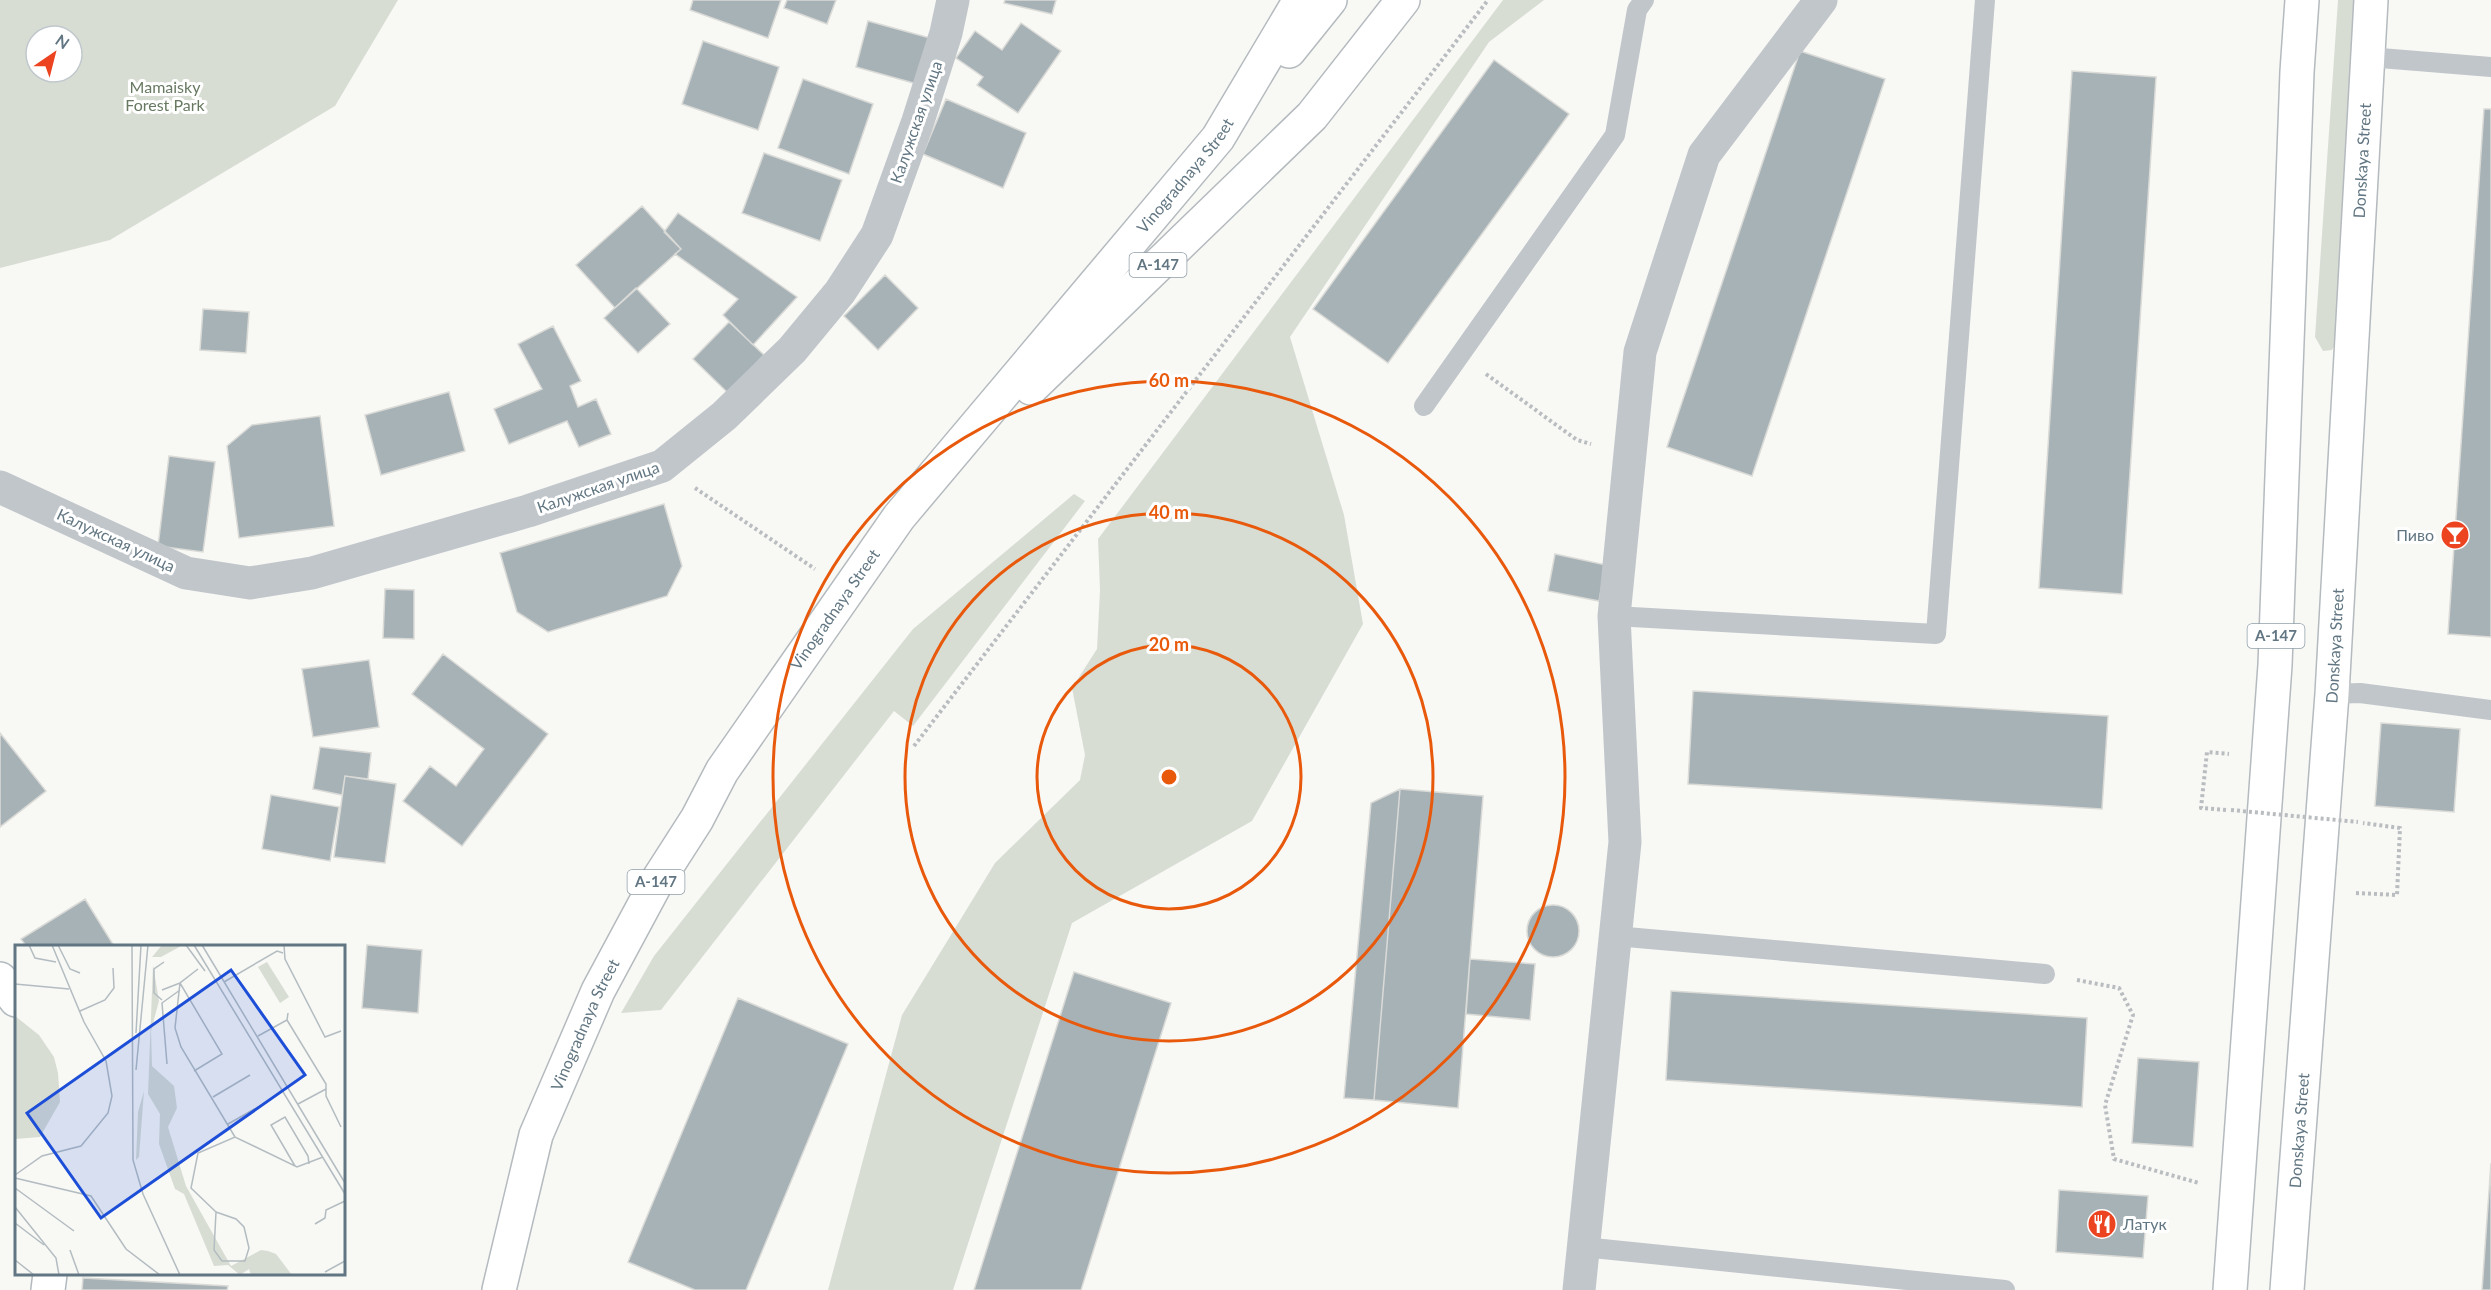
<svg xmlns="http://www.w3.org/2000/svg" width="2491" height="1290" font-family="Lato,sans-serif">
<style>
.green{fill:#d8ddd4;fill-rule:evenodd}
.building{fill:#a7b2b7;stroke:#dadad7;stroke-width:1.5}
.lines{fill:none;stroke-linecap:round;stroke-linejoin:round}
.secondary-casing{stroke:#b3babf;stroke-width:36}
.primary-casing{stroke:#b4babe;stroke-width:36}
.path{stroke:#b9bdc0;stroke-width:4;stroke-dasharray:3 3;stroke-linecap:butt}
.lane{stroke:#c1c6ca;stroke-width:20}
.street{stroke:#c1c6ca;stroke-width:33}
.secondary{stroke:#fff;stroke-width:33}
.primary{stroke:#fff;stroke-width:33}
.path-bridge{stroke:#b9bdc0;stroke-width:4;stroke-dasharray:3 3;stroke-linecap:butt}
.ring{fill:none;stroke:#e8590c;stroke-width:3}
.labels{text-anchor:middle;stroke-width:6;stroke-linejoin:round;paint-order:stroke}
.shield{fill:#fff;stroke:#909fa8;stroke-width:1.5}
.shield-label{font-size:15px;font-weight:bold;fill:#617682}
.park-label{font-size:16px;fill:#677961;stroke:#fff}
.street-label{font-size:16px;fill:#617682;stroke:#fff}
.poi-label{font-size:16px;fill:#617682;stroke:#fff;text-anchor:end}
.inset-road{fill:none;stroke:#b3bcc0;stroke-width:1.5}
.view{fill:#1d4ed8;fill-opacity:0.15;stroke:#1d4ed8;stroke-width:3}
.inset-edge{fill:none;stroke:#617682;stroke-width:3}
.centre{fill:#e8590c;stroke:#fff;stroke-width:3}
.ring-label{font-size:18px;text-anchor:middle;font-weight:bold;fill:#e8590c;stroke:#fff;stroke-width:6;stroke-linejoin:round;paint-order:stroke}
</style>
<rect width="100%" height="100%" fill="#f8f8f5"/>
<!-- green -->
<path class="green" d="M0 0H398L335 106 110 240 0 268ZM36 36H72V72H36Z
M1503 0H1544L1489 42 1290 337 1344 515 1363 624 1252 821 1072 923 953 1290H828L902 1015 995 863 1080 780 1085 755 1072 688 1097 649 1100 590 1098 539Z
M2338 0H2355L2339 337 2332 350 2323 351 2315 337Z
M1074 494 1085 501 913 726 894 711 661 1010 621 1013 654 956 913 629Z"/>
<!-- building -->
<path class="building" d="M693 0H781L768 38 690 10Z
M787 0H836L827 24 784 8Z
M1005 0H1056L1052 14 1004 3Z
M868 21 930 38 917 84 856 67Z
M1021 23 1061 51 1018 113 977 85 983 77 956 58 975 31 1002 50Z
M703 41 779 67 758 130 682 104Z
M1800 51 1885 79 1752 476 1667 447Z
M1494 60 1569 114 1388 363 1313 309Z
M2072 71 2156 77 2122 594 2039 588Z
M803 79 873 104 849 174 778 148Z
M946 99 1026 133 1003 188 923 154Z
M2484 109H2491V637L2448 634Z
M764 153 842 180 820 241 742 213Z
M642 206 681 249 615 308 576 265Z
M678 213 797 297 753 345 723 315 738 299 675 254 681 249 664 232Z
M885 275 918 308 878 350 844 316Z
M636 288 670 324 638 353 604 318Z
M203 309 249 312 246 353 200 350Z
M729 322 764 355 728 393 693 359Z
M553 326 581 381 570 386 578 407 596 399 611 434 579 447 567 421 509 444 494 409 542 389 518 344Z
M449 392 465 451 381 475 365 415Z
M320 416 334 526 239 538 227 446 252 425Z
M169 456 215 462 203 552 158 546Z
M664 504 682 566 667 596 548 632 517 612 500 553Z
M1555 554 1606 565 1599 601 1548 591Z
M385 589 414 590V639L383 638Z
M443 654 548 734 462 846 403 801 430 766 456 786 484 749 412 694Z
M369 660 379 727 313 737 302 669Z
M1693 691 2108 716 2102 809 1688 784Z
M2381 723 2460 729 2454 812 2375 806Z
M0 733 46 791 0 827Z
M320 747 371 753 368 779 345 776 342 795 313 789Z
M345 776 396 784 385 863 334 857Z
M1400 789 1483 796 1458 1108 1374 1100Z
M1400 789 1374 1100 1344 1098 1371 803Z
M271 795 339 807 330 861 262 849Z
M85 899 114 946H26L21 939Z
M1527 931a26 26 0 1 1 52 0a26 26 0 1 1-52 0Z
M367 945 422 950 418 1013 362 1008Z
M1470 959 1535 964 1530 1020 1466 1014Z
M1074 972 1171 1003 1081 1290H974Z
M1671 991 2087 1018 2082 1107 1666 1080Z
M738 998 848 1044 746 1290H695L628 1262Z
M2138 1058 2199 1062 2193 1147 2132 1143Z
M2491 1163V1290H2482Z
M2059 1190 2148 1196 2143 1258 2056 1252Z
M83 1278 228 1286 227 1290H82Z"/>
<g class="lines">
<!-- secondary casing -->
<g class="secondary-casing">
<path id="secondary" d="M0 979 16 1000
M48 1290 50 1274"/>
</g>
<!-- primary casing -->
<g class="primary-casing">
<g id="primary">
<path d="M1289 51 1330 0"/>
<path d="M1031 388 1312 116 1403 0"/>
<path id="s1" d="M499 1290 536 1135 598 991 656 883 697 819 722 771 899 517 1218 138 1300 0"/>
<path d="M2230 1290 2275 665 2297 72 2302 0"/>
<path id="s2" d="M2287 1290 2332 694 2371 0"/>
</g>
</g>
<!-- path -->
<path class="path" d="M1486 374 1577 440 1591 444
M695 488 815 569
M914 746 1488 0
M2226 810 2201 808 2207 752 2229 754
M2356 893 2397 895 2400 828 2363 823
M2077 980 2119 988 2133 1015 2105 1105 2114 1159 2199 1183"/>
<!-- lane -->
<path class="lane" d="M2368 57 2491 67
M1424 406 1615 135 1637 10 1644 0
M1614 616 1936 634 1985 0
M2332 694 2360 693 2491 710
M1615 936 2045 974
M1583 1247 2005 1290"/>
<!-- street -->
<path class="street" d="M0 487 186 573 250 583 312 573 528 511 662 466 724 416 792 350 840 292 877 235 918 121 946 33 953 0
M1579 1290 1625 842 1614 616 1640 352 1704 155 1821 0"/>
<!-- secondary -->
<use href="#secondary" class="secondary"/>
<!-- primary -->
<use href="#primary" class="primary"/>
<!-- path-bridge -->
<path class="path-bridge" d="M2231 810 2358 822"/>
</g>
<!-- distance rings -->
<g class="ring">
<circle cx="1169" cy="777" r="132"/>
<circle cx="1169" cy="777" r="264"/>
<circle cx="1169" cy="777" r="396"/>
</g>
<!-- icons -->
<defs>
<g id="bar-disc" transform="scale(1.5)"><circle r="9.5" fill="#ec4321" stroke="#fff"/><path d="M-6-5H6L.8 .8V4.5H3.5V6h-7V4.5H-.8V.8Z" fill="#fff"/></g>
<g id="restaurant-disc" transform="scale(1.5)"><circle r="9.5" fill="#ec4321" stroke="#fff"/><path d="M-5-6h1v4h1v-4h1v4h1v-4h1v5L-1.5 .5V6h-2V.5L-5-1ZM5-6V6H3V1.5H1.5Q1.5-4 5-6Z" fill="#fff"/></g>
</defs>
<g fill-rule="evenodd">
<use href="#bar-disc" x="2455" y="535"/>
<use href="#restaurant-disc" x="2102" y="1224"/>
</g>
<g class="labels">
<!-- shield labels -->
<g class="shield">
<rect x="1129.5" y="253" width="57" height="24" rx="4.5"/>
<rect x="2247.5" y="624" width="57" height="24" rx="4.5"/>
<rect x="627.5" y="870" width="57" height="24" rx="4.5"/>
</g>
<g class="shield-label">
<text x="1158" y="270">А-147</text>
<text x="2276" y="641">А-147</text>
<text x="656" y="887">А-147</text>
</g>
<!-- park labels -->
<g class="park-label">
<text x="165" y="93">Mamaisky<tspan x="165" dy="18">Forest Park</tspan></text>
</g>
<!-- street labels -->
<g class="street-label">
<text transform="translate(916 122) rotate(-71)" y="6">Калужская улица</text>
<text dy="6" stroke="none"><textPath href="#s2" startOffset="1132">Donskaya Street</textPath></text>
<text dy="6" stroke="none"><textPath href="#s1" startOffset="1324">Vinogradnaya Street</textPath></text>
<text transform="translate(598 487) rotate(-19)" y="6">Калужская улица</text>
<text transform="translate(116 540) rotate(25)" y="6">Калужская улица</text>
<text dy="6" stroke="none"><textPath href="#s1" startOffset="766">Vinogradnaya Street</textPath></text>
<text dy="6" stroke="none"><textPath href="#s2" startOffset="646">Donskaya Street</textPath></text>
<text dy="6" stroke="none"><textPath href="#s1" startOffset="280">Vinogradnaya Street</textPath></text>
<text dy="6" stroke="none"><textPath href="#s2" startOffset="160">Donskaya Street</textPath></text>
</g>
<!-- poi labels -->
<g class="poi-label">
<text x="2434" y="541">Пиво</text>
<text x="2123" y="1230" text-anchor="start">Латук</text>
</g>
</g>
<!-- overview -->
<g transform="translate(15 945)">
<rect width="330" height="330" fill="#f8f8f5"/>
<path d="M147 0H164L166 1 146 12H137ZM252 17 274 52 265 58 243 22ZM138 20 144 56 136 86 137 121 159 141 162 163 153 182 171 241 216 321 246 305 253 306 261 309 277 330H236L234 324 225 330 213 320 199 321 169 249 160 244 144 199 145 169 133 149ZM0 71 24 90 39 112 43 128 45 157 25 192 0 194ZM129 146 124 212 121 215 123 167Z" fill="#d8ddd4"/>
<path class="inset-road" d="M14 0 20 13 41 17M43 0 55 24 65 28M117 0 118 215 128 249 165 330M171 0 190 26M179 0 330 249M187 0 330 238M269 0 270 14 310 92 326 86M183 24 165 38 160 83 166 102 220 192M209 37 262 6 268 8M0 39 54 44M147 45 165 38 207 109 179 126M147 55 139 48V24L149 17M65 66 90 55 99 43 98 23M272 75 311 139V151L326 182M121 88 126 0M243 91 272 75 273 68M152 119 147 58 165 45M121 125 133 0M198 152 235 130M283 159 311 144M213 179 252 157M280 221 256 180 270 172 293 211 294 219M0 230 27 211 66 201 93 168 97 151 91 116 69 77 37 0M0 233 76 251 111 304 145 330M0 243 59 286M0 262 41 313 44 330M201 267 221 274 229 282 234 303 230 316H207L199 305 201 267 176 243 183 208 220 192 282 222 308 212M0 278 29 300M300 279 310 273 311 265 330 256M55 305 64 330M0 315 19 330M310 327 330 316"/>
<path class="view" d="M216 25 290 130 86 273 12 168Z"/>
<rect width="330" height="330" class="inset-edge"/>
</g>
<circle cx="1169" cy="777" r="9" class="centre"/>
<g class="ring-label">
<text x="1169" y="387">60 m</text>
<text x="1169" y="519">40 m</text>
<text x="1169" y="651">20 m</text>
</g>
<!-- north arrow -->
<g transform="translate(54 54) rotate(35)"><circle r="28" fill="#ffffff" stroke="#c0c8cd" stroke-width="1.5"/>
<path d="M0-4.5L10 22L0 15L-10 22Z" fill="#ec4321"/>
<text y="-9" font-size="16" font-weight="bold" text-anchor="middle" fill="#617682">N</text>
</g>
</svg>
